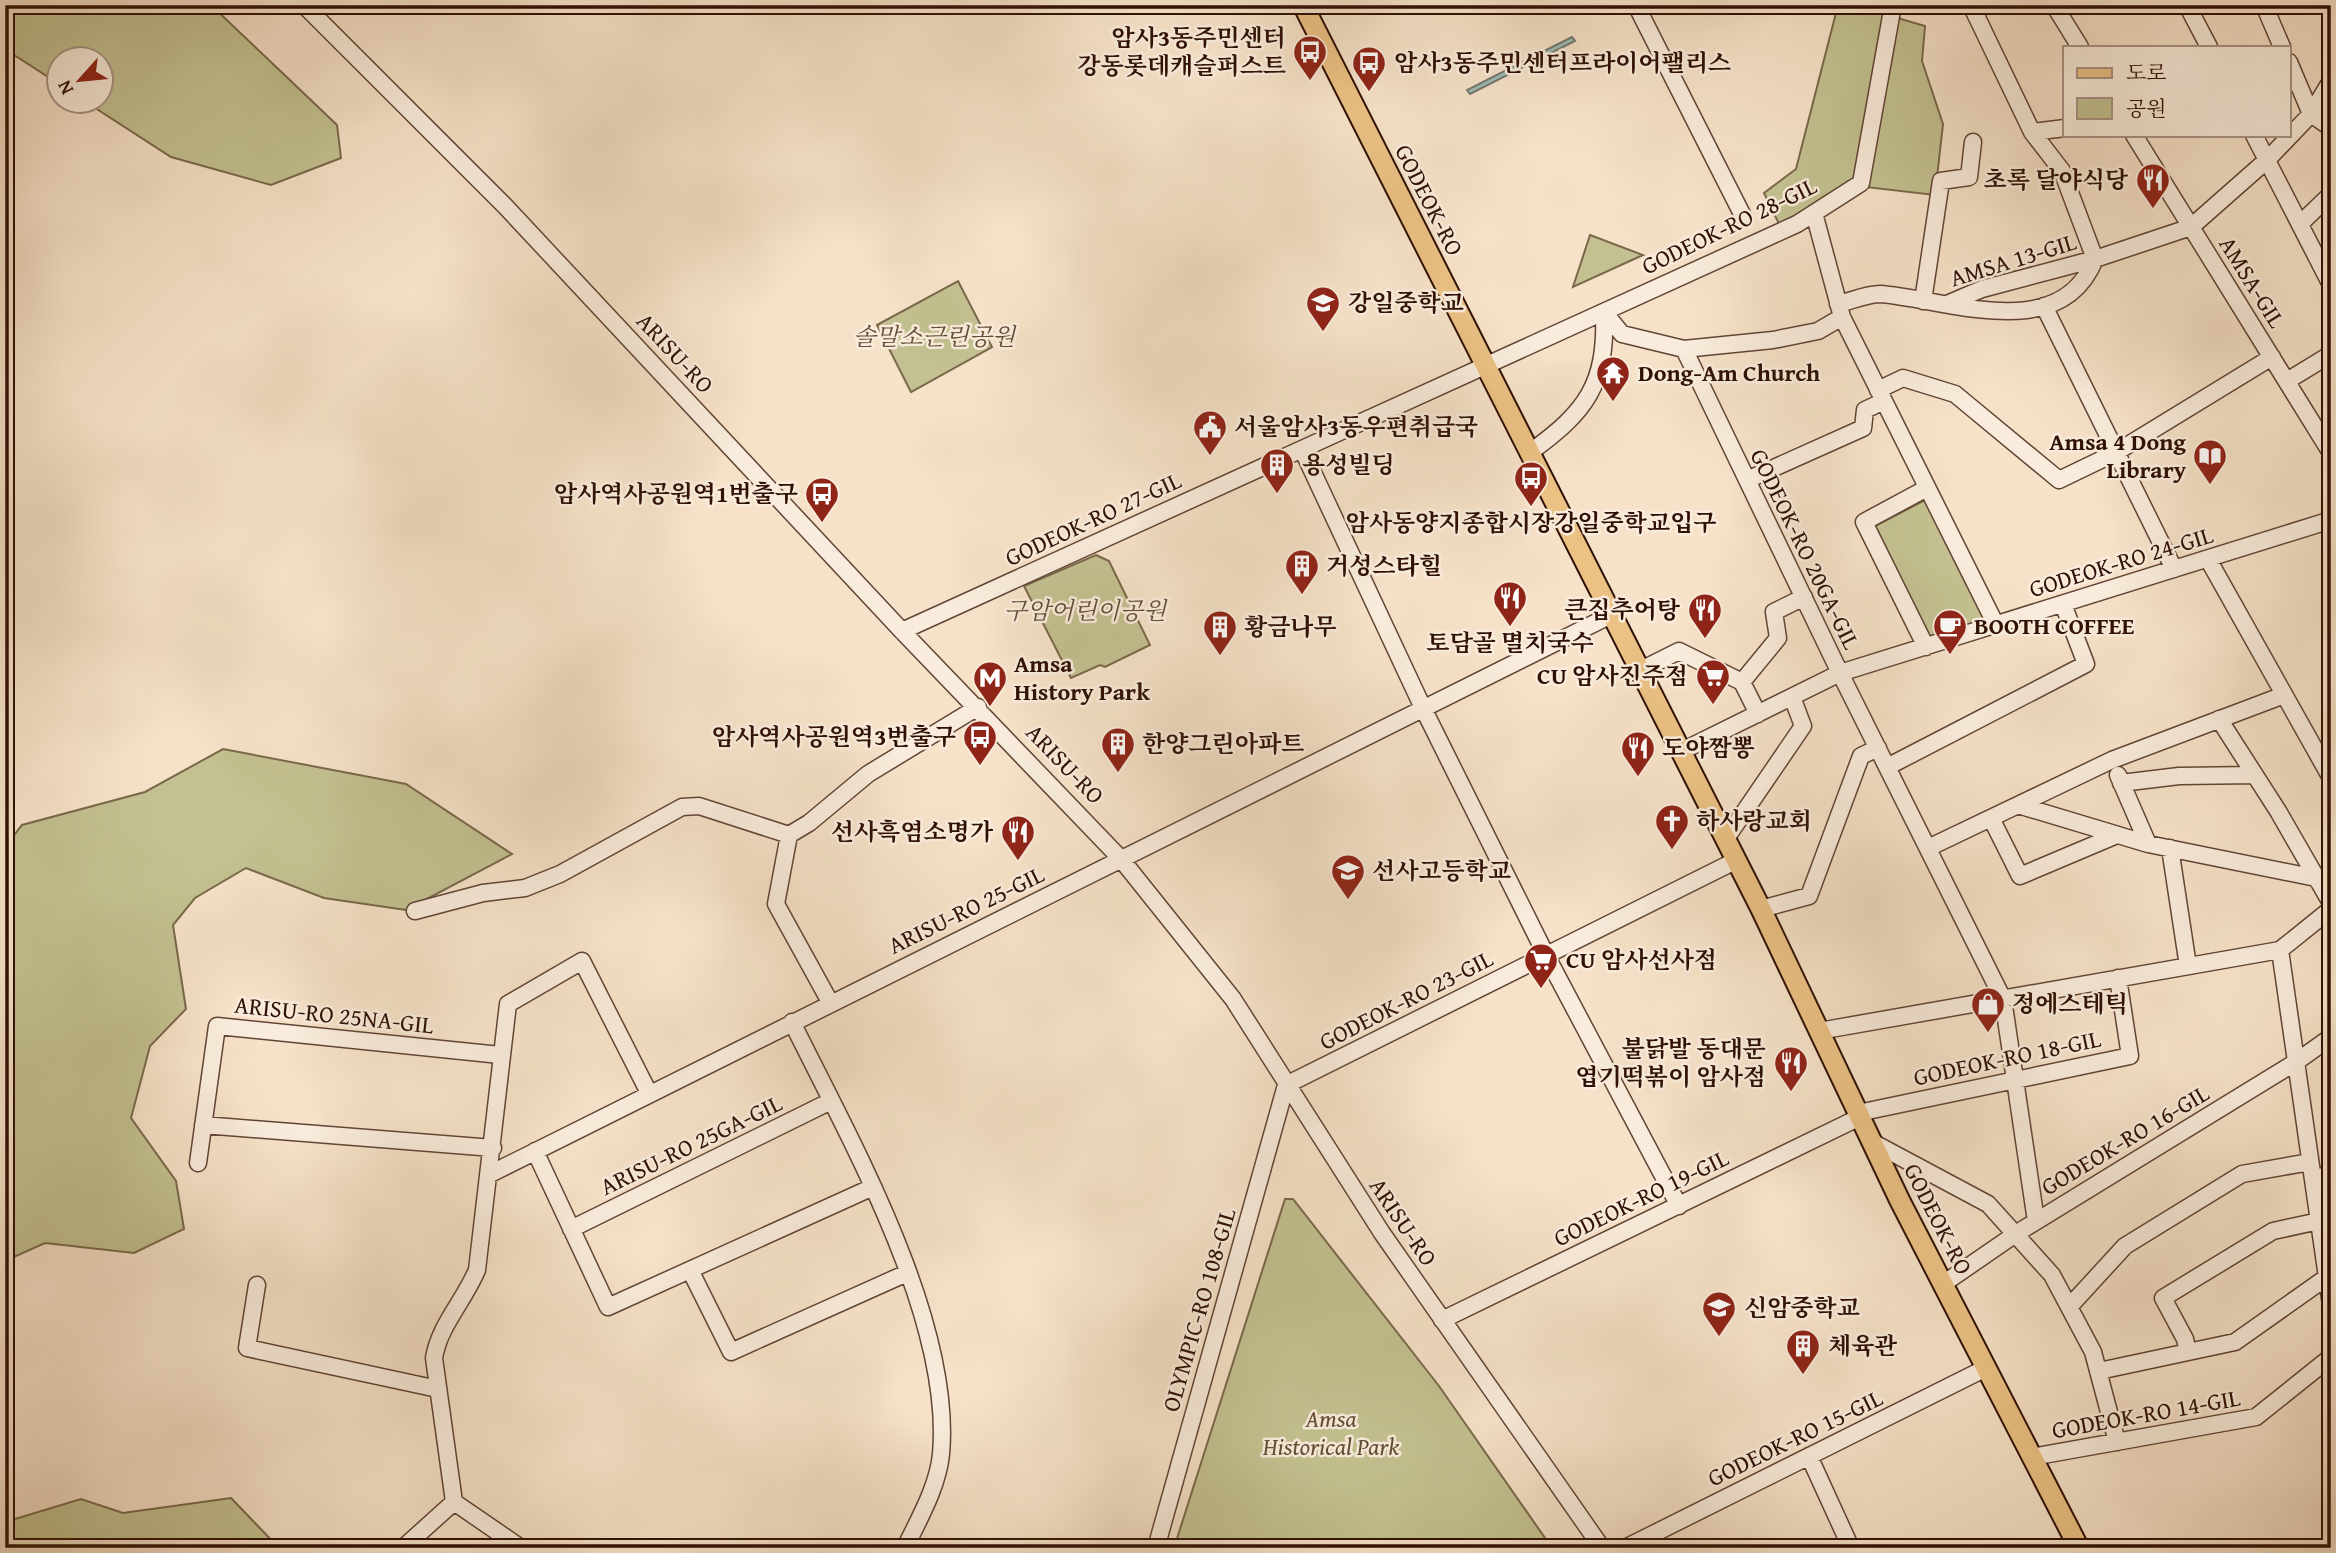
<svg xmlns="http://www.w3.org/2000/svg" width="2336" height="1553" font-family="'Gentium Book Plus','Noto Serif KR',serif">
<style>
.green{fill:#c3c191;stroke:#79684a;stroke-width:2}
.water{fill:#9dbdb7;stroke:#71786f;stroke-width:2}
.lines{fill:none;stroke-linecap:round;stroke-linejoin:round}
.minor-casing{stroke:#614435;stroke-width:19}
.major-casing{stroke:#2f1004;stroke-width:23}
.minor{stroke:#f9ecdc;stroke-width:16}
.major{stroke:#ebc184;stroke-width:19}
.labels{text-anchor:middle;stroke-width:5;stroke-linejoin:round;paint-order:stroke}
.poi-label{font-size:24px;font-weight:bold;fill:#2f1004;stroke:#f9ecdc;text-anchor:start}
.street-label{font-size:24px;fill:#2f1004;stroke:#f9ecdc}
.park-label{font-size:24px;font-style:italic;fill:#634e35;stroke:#f9ecdc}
</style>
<rect width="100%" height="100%" fill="#f6e2c9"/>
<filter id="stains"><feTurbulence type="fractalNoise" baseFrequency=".00286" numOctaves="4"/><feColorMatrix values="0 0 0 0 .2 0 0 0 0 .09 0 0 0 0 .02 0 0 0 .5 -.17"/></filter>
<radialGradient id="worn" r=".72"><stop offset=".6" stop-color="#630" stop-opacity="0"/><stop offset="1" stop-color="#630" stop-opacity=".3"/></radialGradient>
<!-- green -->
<path class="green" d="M5 5H211L337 125 341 158 271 185 171 157 86 102H102V60H60L59 84 14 55 5 56Z
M1838 5H1893L1861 183 1779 224 1764 193 1796 169Z
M1894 17 1925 26 1922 61 1943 124 1935 195 1865 187Z
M1590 235 1643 255 1573 287Z
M958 281 992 347 911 392 877 325Z
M1927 499 1988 623 1930 640 1875 526Z
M1096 555 1109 561 1150 645 1105 667 1100 665 1071 678 1024 586Z
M223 749 406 784 512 854 406 910 324 898 246 868 195 898 173 925 186 1009 150 1046 131 1118 176 1181 184 1229 134 1253 45 1243 5 1261V847L22 825 145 792Z
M1285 1199H1293L1439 1386 1552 1548H1174Z
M231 1498 279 1548H5V1522L81 1499 123 1513Z"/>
<!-- water -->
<path class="water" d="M1572 37 1575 41 1470 94 1467 90Z"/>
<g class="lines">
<!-- minor casing -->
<g class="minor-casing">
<path id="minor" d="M304 5 505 206 902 631 1121 859 1233 999 1382 1233 1602 1548
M1636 5 1743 216
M2054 5 2080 47
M2187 5 2209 47
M2264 5 2282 47
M2289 62 2311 114 2331 128
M2032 132 2065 128
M2134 135 2331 453
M2254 135 2331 285
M1814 213 1842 317 1996 625
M2300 224 2331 194
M1923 301 1941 181 1969 177 1973 142
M1838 304C1851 301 1867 294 1880 294 1948 299 2060 346 2095 259L2062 171 2032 132 1971 5
M1947 304 1982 289 2095 259 2191 227 2267 160 2311 114 2331 81
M2044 306 2174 569
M1604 312 1622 334 1684 349 1773 340 1818 331 1842 317
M1684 349 1840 673 2003 999 2036 1221
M2287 381 2331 354
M1878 390 1903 378 1955 394 2059 480 2115 453 2272 357
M1302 449 1423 708 1546 955 1679 1206
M1529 453C1586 412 1607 385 1604 312
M1747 480 1863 428 1865 410 1884 401
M2208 559 2331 778
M902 631 1797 224 1861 183 1893 5
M1926 647 1864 522 1927 488
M1639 671 1679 651 1742 682 1758 714
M1742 682 1778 638 1774 612 1804 597
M2219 719 2278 811 2331 903
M1680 752 1840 673 2331 520
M1887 767 2086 664 2063 604
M2118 775 2148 844
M2121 783 2179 776 2255 775
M2018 805 2148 844 2316 878
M1991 818 2020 876 2117 835
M789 835 776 904 830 1002
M1725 840 1803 726 1792 697
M1928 848 2112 760 2284 695
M2170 848 2188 966
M1761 909 1809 896 1861 756 1878 748
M415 911 483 893 525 888 560 874 682 807 699 806 789 835 809 823 868 774 978 707
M2280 950 2331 1305
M792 1022C850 1140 953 1320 941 1454 938 1486 919 1519 905 1548
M1819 1031 2280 950 2331 909
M1858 1113 2130 1056 2118 978
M203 1125 493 1148
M1872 1142 1988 1204 2052 1275 2093 1352 2117 1442
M535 1151 608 1307 873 1187
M198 1163 217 1026 500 1055
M490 1174 1611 615
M2313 1179 2331 1174
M571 1229 831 1101
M690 1270 731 1352 907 1273
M1943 1284 2017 1233 2296 1062 2331 1037
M257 1285 247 1348 438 1389
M2069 1307 2125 1246 2242 1174 2310 1162
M1442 1320 1860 1117
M2188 1352 2185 1339 2163 1298 2273 1231 2319 1221
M2099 1371 2235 1342 2327 1277
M1809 1456 1851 1548
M2032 1457 2256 1417 2331 1357
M454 1502 521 1548
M403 1548 454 1502 434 1358C439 1326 464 1301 477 1270L508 1004 582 961 649 1093
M1156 1548 1286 1085 1735 861
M1625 1548 1986 1368"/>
</g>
<!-- major casing -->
<g class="major-casing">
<path id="major" d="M1303 5 1761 909 1900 1201 2079 1548"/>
</g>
<!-- minor -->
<use href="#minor" class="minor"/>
<!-- major -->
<use href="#major" class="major"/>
</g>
<!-- icons -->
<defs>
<g id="bus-pin" transform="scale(1.75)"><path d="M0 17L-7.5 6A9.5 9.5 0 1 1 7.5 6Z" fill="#8f2418" stroke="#f9ecdc"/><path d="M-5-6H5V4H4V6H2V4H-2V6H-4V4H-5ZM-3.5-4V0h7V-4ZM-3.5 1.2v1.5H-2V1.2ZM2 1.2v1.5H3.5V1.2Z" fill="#fff"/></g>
<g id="restaurant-pin" transform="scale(1.75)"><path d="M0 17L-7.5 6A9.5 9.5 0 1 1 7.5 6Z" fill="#8f2418" stroke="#f9ecdc"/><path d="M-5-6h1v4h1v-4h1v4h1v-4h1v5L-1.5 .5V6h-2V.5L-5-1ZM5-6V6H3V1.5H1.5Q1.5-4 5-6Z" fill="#fff"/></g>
<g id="school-pin" transform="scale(1.75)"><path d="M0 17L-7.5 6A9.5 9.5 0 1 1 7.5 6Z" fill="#8f2418" stroke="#f9ecdc"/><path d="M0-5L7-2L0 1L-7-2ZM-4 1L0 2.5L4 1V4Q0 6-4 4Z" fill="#fff"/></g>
<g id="temple-pin" transform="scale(1.75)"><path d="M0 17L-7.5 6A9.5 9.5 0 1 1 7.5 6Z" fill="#8f2418" stroke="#f9ecdc"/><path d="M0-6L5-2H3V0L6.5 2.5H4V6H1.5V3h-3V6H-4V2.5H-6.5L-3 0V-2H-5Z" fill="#fff"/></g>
<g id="civic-pin" transform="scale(1.75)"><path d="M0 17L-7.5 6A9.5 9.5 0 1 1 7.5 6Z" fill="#8f2418" stroke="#f9ecdc"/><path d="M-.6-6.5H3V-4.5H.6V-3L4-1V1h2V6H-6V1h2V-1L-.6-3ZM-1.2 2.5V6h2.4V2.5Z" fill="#fff"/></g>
<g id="library-pin" transform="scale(1.75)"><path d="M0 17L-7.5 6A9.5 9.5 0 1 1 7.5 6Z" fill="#8f2418" stroke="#f9ecdc"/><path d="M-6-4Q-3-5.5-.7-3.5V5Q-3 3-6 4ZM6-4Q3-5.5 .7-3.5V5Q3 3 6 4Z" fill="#fff"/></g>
<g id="building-pin" transform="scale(1.75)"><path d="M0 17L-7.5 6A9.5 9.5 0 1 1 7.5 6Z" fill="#8f2418" stroke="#f9ecdc"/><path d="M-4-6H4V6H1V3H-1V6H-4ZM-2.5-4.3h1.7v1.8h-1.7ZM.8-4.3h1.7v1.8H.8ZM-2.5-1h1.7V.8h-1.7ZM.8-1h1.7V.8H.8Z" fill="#fff"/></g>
<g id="cafe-pin" transform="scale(1.75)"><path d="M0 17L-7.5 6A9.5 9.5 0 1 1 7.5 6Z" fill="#8f2418" stroke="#f9ecdc"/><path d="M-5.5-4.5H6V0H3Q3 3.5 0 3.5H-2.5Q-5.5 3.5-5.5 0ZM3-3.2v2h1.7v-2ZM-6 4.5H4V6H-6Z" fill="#fff"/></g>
<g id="supermarket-pin" transform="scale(1.75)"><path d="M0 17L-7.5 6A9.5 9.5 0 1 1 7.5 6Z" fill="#8f2418" stroke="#f9ecdc"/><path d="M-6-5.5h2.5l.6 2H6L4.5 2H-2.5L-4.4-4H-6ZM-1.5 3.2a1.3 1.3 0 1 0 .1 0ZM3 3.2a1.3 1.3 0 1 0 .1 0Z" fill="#fff"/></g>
<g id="metro-pin" transform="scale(1.75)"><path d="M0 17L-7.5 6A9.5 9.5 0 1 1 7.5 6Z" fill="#8f2418" stroke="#f9ecdc"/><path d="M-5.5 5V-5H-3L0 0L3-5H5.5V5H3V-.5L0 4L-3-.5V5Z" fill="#fff"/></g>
<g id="church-pin" transform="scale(1.75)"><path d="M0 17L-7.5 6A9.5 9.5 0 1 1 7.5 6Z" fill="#8f2418" stroke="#f9ecdc"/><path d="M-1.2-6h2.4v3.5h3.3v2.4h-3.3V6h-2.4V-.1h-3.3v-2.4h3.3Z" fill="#fff"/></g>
<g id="shop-pin" transform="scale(1.75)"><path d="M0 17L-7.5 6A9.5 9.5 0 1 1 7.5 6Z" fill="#8f2418" stroke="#f9ecdc"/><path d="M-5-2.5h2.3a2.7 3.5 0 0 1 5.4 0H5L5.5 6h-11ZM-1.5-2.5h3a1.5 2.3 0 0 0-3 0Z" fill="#fff"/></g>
</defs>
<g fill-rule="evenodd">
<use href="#bus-pin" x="1310" y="52"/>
<use href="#bus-pin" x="1369" y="63"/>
<use href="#restaurant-pin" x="2153" y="180"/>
<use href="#school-pin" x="1323" y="303"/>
<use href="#temple-pin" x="1613" y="373"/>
<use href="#civic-pin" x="1210" y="427"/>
<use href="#library-pin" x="2210" y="456"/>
<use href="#building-pin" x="1277" y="465"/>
<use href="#bus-pin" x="1531" y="478"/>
<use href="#bus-pin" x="822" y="494"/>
<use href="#building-pin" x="1302" y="566"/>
<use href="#restaurant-pin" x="1510" y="598"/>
<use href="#restaurant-pin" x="1705" y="610"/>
<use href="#cafe-pin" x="1950" y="626"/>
<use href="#building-pin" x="1220" y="627"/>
<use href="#supermarket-pin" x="1713" y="676"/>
<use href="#metro-pin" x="990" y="678"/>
<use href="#bus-pin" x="980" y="737"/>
<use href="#building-pin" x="1118" y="744"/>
<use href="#restaurant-pin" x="1638" y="748"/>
<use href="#church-pin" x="1672" y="821"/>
<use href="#restaurant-pin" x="1018" y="832"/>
<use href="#school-pin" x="1348" y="871"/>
<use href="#supermarket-pin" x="1541" y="960"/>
<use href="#shop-pin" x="1988" y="1004"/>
<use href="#restaurant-pin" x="1791" y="1063"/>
<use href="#school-pin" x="1719" y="1308"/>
<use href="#building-pin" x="1803" y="1346"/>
</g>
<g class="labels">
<!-- poi labels -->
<g class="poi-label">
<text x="1286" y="46" text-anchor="end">암사3동주민센터<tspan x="1286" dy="28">강동롯데캐슬퍼스트</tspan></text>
<text x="1394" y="71">암사3동주민센터프라이어팰리스</text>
<text x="2128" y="188" text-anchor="end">초록 달야식당</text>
<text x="1348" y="311">강일중학교</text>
<text x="1638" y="381">Dong-Am Church</text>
<text x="1234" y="435">서울암사3동우편취급국</text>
<text x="2186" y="450" text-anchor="end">Amsa 4 Dong<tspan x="2186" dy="28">Library</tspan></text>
<text x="1302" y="473">용성빌딩</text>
<text x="798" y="502" text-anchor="end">암사역사공원역1번출구</text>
<text x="1531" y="531" text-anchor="middle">암사동양지종합시장강일중학교입구</text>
<text x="1326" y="574">거성스타힐</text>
<text x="1680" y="618" text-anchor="end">큰집추어탕</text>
<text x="1974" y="634">BOOTH COFFEE</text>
<text x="1244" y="635">황금나무</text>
<text x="1510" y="651" text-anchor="middle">토담골 멸치국수</text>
<text x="1014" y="672">Amsa<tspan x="1014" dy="28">History Park</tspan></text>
<text x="1688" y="684" text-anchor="end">CU 암사진주점</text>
<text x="956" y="745" text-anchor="end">암사역사공원역3번출구</text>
<text x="1142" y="752">한양그린아파트</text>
<text x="1662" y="756">도야짬뽕</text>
<text x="1696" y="829">하사랑교회</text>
<text x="993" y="840" text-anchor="end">선사흑염소명가</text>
<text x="1372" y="879">선사고등학교</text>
<text x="1566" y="968">CU 암사선사점</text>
<text x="2012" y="1012">정에스테틱</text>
<text x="1766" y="1057" text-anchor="end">불닭발 동대문<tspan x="1766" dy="28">엽기떡볶이 암사점</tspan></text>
<text x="1744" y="1316">신암중학교</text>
<text x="1828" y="1354">체육관</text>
</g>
<!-- street labels -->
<g class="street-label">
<text transform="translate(1429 200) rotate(63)" y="8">GODEOK-RO</text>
<text transform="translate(1729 226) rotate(-26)" y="8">GODEOK-RO 28-GIL</text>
<text transform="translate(2013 260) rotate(-17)" y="8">AMSA 13-GIL</text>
<text transform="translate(2252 282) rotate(58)" y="8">AMSA-GIL</text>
<text transform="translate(675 353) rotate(47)" y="8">ARISU-RO</text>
<text transform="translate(1093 519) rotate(-25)" y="8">GODEOK-RO 27-GIL</text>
<text transform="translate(1805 549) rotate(64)" y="8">GODEOK-RO 20GA-GIL</text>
<text transform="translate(2121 562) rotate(-17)" y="8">GODEOK-RO 24-GIL</text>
<text transform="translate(1065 764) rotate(46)" y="8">ARISU-RO</text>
<text transform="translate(966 910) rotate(-26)" y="8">ARISU-RO 25-GIL</text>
<text transform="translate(1406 1000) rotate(-27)" y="8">GODEOK-RO 23-GIL</text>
<text transform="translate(334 1015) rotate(6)" y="8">ARISU-RO 25NA-GIL</text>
<text transform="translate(2007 1058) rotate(-12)" y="8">GODEOK-RO 18-GIL</text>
<text transform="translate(2125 1140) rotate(-31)" y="8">GODEOK-RO 16-GIL</text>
<text transform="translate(691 1145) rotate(-26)" y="8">ARISU-RO 25GA-GIL</text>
<text transform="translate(1641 1198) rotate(-26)" y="8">GODEOK-RO 19-GIL</text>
<text transform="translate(1938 1219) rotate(63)" y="8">GODEOK-RO</text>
<text transform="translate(1403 1222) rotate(56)" y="8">ARISU-RO</text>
<text transform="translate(1199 1310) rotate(-74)" y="8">OLYMPIC-RO 108-GIL</text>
<text transform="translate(2146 1414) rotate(-10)" y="8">GODEOK-RO 14-GIL</text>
<text transform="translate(1795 1438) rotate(-26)" y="8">GODEOK-RO 15-GIL</text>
</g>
<!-- park labels -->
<g class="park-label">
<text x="934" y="345">솔말소근린공원</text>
<text x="1085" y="619">구암어린이공원</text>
<text x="1331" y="1427">Amsa<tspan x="1331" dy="28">Historical Park</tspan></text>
</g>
</g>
<!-- margin -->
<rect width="2336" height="1553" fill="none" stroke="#f6e2c9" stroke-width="28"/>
<rect x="7" y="7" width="2322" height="1539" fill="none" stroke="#2f1004" stroke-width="3.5"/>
<rect x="14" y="14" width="2308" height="1525" fill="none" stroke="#2f1004" stroke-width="2"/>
<!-- legend -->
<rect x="2063" y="46" width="228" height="91" fill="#f9ecdc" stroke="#a89486" stroke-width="2"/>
<rect x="2077" y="68" width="35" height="10" fill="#ebc184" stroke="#a89486" stroke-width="2"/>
<text x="2126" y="80" font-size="21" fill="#2f1004">도로</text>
<rect x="2077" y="98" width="35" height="21" fill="#c3c191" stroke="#a89486" stroke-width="2"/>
<text x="2126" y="116" font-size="21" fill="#2f1004">공원</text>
<!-- north arrow -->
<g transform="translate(80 80) rotate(243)"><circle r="33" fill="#f9ecdc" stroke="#a89486" stroke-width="2"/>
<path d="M0-5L12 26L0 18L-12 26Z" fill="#8f2418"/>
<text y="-10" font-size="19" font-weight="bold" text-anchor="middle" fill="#2f1004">N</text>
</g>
<rect width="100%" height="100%" filter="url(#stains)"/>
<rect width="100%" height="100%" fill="url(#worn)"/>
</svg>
